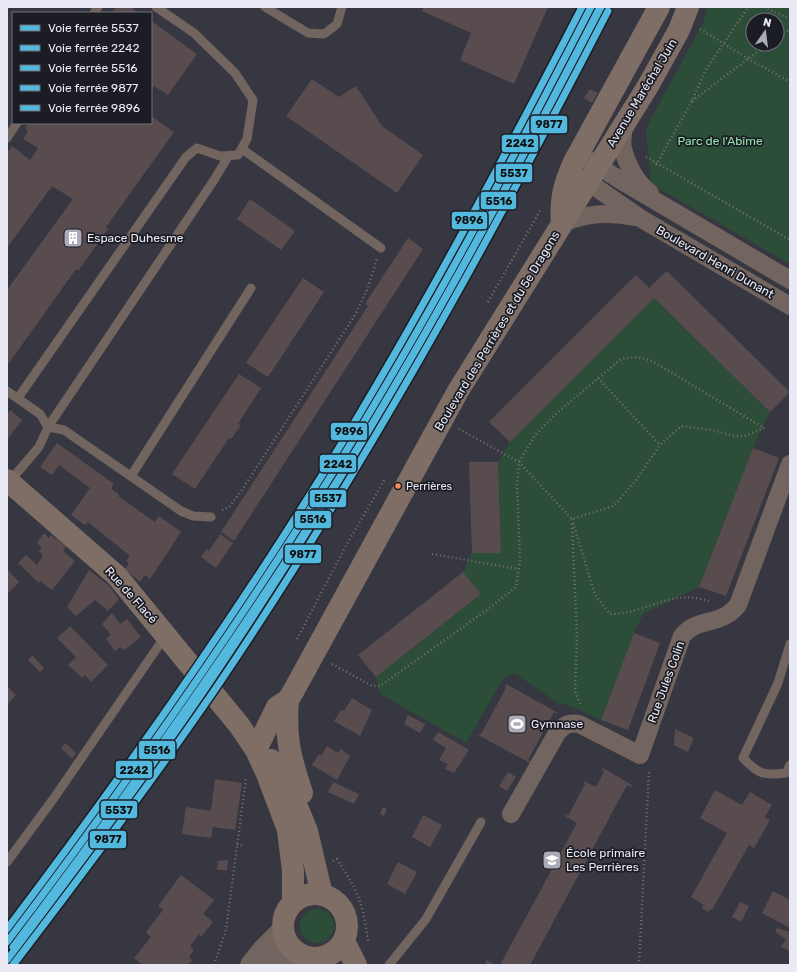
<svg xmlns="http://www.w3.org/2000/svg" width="797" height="972" font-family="Rubik,sans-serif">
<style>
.green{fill:#2c4e38;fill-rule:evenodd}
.building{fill:#594c4f}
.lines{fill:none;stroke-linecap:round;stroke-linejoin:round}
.path{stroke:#78716f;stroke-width:2.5;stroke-dasharray:1 3;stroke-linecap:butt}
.service{stroke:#72645e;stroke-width:9}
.minor{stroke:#72645e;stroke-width:18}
.tertiary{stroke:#72645e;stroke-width:22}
.secondary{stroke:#7e6e66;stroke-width:22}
.rail-1-casing{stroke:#1c1c24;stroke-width:10}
.rail-2-casing{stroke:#1c1c24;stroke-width:10}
.rail-3-casing{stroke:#1c1c24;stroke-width:10}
.rail-4-casing{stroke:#1c1c24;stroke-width:10}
.rail-5-casing{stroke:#1c1c24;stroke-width:10}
.rail-1{stroke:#53b8de;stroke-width:7}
.rail-2{stroke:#53b8de;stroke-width:7}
.rail-3{stroke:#53b8de;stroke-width:7}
.rail-4{stroke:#53b8de;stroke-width:7}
.rail-5{stroke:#53b8de;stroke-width:7}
.bus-dot{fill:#fa8e5a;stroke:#1c1c24;stroke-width:1.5}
.labels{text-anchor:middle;stroke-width:3.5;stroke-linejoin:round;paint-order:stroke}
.bus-label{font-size:11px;fill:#eaeaf6;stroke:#1c1c24;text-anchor:start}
.street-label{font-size:12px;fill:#eaeaf6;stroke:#1c1c24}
.park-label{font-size:12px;fill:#8fe7ab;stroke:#1c1c24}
.poi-label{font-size:12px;fill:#eaeaf6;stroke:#1c1c24;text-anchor:start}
.line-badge{stroke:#1c1c24;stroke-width:1.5}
.pale-badge-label{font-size:11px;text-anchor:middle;font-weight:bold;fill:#111}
</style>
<rect width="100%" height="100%" fill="#373741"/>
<!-- green -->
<path class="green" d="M707 7H790V264L651 184 646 128 704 21ZM753 20H777V44H753Z
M654 298 770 412 753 448 699 587 643 614 634 633 601 720 566 704 561 705 514 673 503 679 466 743 380 694 376 677 481 594 463 572 472 553 501 552 498 462 510 442Z
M300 926a17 17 0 1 1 34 0a17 17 0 1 1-34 0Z"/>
<!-- building -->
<path class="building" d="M116 7H131L139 13H112Z
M424 7H548L514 84 460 60 471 33 422 11Z
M151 21 197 54 168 95 154 86 151 90Z
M312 79 339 97 356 86 382 126 423 155 397 193 286 116Z
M590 89 598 93 592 103 584 98Z
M151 116 174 132 106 227 108 229 78 271 76 269 9 363 7 361V290L73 199 52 186 7 248V153L12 146 30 160 38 148 23 139 28 131 25 128 29 123H151Z
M250 199 295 231 281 250 237 219Z
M408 238 423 249 234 541 221 532 368 306 365 304Z
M667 271 790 392 770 412 654 298 510 442 489 422 636 275 649 288Z
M303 278 324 292 268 377 246 363Z
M239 374 261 388 238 424 241 425 231 439 229 438 195 489 172 474Z
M10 410 22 420 7 440V415Z
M57 443 114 484 111 489 119 494 118 496 155 522 159 516 181 532 150 579 145 575 140 582 125 569 129 563 126 561 130 556 88 522 85 525 71 515 90 488 59 465 52 475 40 467Z
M753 448 779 458 726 596 699 587Z
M469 462H498L501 553H472Z
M44 533 49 538 51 535 66 546 63 551 75 561 52 590 40 581 39 583 18 563 26 555 37 565 43 555 39 551 42 548 37 543Z
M220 534 233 543 216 568 201 557 207 549 209 551Z
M7 569 19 582 7 594Z
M89 570 108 585 119 599 108 611 95 600 76 616 67 607Z
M463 572 481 594 376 677 358 655Z
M112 613 120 624 127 619 141 637 124 650 120 647 115 651 106 639 111 635 102 624Z
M70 626 108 665 91 682 85 675 82 678 68 665 76 657 57 638Z
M634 633 660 643 628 730 601 720Z
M32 655 44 668 40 672 28 660Z
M506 684 558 713 557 714 554 712 528 760 531 762 530 763 478 735 481 734 506 688 505 687Z
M7 686 16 695 7 705Z
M352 698 372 710 360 736 334 721 341 710 344 711Z
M408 715 425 724 420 733 404 724Z
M675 729 694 738 688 752 674 745Z
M438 732 469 750 454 773 445 769 448 764 439 760 446 748 433 740Z
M65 743 76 753 72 759 61 748Z
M327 746 338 753 341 749 350 756 337 780 312 765 319 754 321 756Z
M603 768 632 785 631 787 627 785 530 965H500L577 823 565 816V814L568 816 585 784 583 783 584 781 596 787 604 772 602 770Z
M508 772 516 777 507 791 499 786Z
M215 779 242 783 235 830 213 827 211 838 182 834 186 807 211 811Z
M333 782 359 794 354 804 328 792Z
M715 790 742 805 750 792 772 805 765 817 770 820 754 848 749 845 712 910 710 909 708 912 702 908 703 905 707 907 691 897 727 833 700 818Z
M383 807 387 809 384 816 380 814Z
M423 815 442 825 430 847 412 837Z
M228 860 227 870H217L218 861Z
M398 862 417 872 405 894 387 884Z
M181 875 214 900 203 914 213 922 201 937 199 934 190 946 194 950 189 957 192 960 188 965H143L134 958 151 937 146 932 163 910 158 906Z
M773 891 790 900V928L762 913Z
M740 902 749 906 741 922 732 917Z
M777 928 790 932V951L781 947 786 939 779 935 775 931Z
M486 960 496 965H486Z"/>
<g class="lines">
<!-- path -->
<path class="path" d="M764 7 790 19
M700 29 747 58 790 82
M777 38 790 29
M692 101 768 44
M646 157 790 240
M656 165 692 101 705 71 747 9 751 7
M488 302 541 209
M598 378 660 445
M459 429 519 462 572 519 614 506 637 479 660 445 681 426 712 430 734 436H745L764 428
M222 510 229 507 242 490 355 315 367 290 377 259
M572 519 595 595 610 614C646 614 673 587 711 602
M572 524 577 636 575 691 581 706
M432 554 518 569
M297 639 348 542 385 479
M332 664 372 686H380L487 610 516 587 520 561 517 485 519 462 535 435 558 412 621 359 637 357 652 361 764 428
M237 844 244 846
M333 861 337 859C358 891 363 903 368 941
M214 965 226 930 246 778
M639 965 649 770"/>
<!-- service -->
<path class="service" d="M265 7 308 33 324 34 337 24 342 7
M94 13 98 7
M7 138 17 123
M242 149 381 248
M7 391 40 414 48 427 39 447 9 482
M18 398 186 157 197 148 220 156 238 155 247 139 253 100 235 73 194 33 156 7
M131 476 251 288
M211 517 193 516 181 511 64 430 48 427 214 180 229 155
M790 644 778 683 743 758C758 774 764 776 786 773L790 765
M7 862 54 798 166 635
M389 965 426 919 481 822"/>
<!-- minor -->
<path class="minor" d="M624 123C624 131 621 141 623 148 626 164 637 183 650 193
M578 153 620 180 790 280
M588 182 640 218 790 306
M562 223C586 214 608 211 634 217
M511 814 557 733C564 725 569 722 579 724L640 755 682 636C700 615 719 628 738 605L790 464"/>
<!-- tertiary -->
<path class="tertiary" d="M251 965 263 950 283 930
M276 965 295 951"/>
<!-- secondary -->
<path class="secondary" d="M562 223C560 199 564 184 574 162L659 7
M7 480 117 576 239 725 256 750 267 774 288 830 293 871V903
M288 700C285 739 290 756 302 793
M256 750 277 707 288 700 294 690 458 391 648 86 679 30 688 7
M271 760 288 785 307 831 322 895
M283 926a32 32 0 1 1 64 0a32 32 0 1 1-64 0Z
M344 941 356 965"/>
<!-- rail-1 casing -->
<g class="rail-1-casing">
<path id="rail-1" d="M7 960C75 870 143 780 207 686 354 469 481 240 601 7"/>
</g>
<!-- rail-2 casing -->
<g class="rail-2-casing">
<path id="rail-2" d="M7 942C130 780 247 614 353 440 439 299 516 153 591 7"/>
</g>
<!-- rail-3 casing -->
<g class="rail-3-casing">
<path id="rail-3" d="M13 947C136 784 254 618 360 444 446 303 523 157 598 11"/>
</g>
<!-- rail-4 casing -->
<g class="rail-4-casing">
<path id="rail-4" d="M13 965C82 875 150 784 214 691 361 474 488 244 608 11"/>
</g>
<!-- rail-5 casing -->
<g class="rail-5-casing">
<path id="rail-5" d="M7 929C128 769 244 605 348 433 432 294 508 151 582 7"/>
</g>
<!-- rail-1 -->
<use href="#rail-1" class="rail-1"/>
<!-- rail-2 -->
<use href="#rail-2" class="rail-2"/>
<!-- rail-3 -->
<use href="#rail-3" class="rail-3"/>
<!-- rail-4 -->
<use href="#rail-4" class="rail-4"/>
<!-- rail-5 -->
<use href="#rail-5" class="rail-5"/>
</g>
<!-- icons -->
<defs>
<g id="building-square" transform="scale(1)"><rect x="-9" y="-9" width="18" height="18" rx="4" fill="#ababb7" stroke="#1c1c24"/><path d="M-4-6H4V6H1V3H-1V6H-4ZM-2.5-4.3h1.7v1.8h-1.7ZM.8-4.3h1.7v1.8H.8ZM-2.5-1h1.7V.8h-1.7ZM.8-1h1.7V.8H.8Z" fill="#fff"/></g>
<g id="stadium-square" transform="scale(1)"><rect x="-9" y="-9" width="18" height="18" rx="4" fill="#ababb7" stroke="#1c1c24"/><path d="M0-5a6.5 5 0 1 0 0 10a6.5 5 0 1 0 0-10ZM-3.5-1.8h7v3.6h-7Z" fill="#fff"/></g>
<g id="school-square" transform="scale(1)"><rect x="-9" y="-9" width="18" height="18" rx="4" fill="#ababb7" stroke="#1c1c24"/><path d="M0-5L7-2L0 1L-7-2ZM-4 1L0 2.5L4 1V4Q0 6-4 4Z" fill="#fff"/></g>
</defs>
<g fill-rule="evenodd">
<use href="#building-square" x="73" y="238"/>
<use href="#stadium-square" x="517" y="724"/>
<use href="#school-square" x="552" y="860"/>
</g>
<!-- markers -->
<circle class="bus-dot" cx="398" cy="486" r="3.5"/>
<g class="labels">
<!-- bus labels -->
<g class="bus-label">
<text x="406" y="490">Perrières</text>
</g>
<!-- street labels -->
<g class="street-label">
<text transform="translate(642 93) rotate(-59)" y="4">Avenue Maréchal Juin</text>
<text transform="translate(715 262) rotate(30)" y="4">Boulevard Henri Dunant</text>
<text transform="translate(497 331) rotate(-59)" y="4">Boulevard des Perrières et du 5e Dragons</text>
<text transform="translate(131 595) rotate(48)" y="4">Rue de Flacé</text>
<text transform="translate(666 682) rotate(-70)" y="4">Rue Jules Colin</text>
</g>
<!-- park labels -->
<g class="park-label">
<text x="720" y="145">Parc de l'Abîme</text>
</g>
<!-- poi labels -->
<g class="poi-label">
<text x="87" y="242">Espace Duhesme</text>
<text x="531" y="728">Gymnase</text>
<text x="566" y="857">École primaire<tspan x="566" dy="14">Les Perrières</tspan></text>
</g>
</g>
<g class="line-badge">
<rect x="530" y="115" width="38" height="19" rx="4" fill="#53b8de"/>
<rect x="501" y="134" width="38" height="19" rx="4" fill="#53b8de"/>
<rect x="495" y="163" width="38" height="20" rx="4" fill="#53b8de"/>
<rect x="480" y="191" width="37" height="19" rx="4" fill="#53b8de"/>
<rect x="451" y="211" width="37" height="19" rx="4" fill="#53b8de"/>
<rect x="330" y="422" width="38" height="19" rx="4" fill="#53b8de"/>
<rect x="319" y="454" width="38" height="19" rx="4" fill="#53b8de"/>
<rect x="309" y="489" width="38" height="19" rx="4" fill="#53b8de"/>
<rect x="294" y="510" width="38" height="19" rx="4" fill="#53b8de"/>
<rect x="284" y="544" width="38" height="20" rx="4" fill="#53b8de"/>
<rect x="138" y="740" width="38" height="20" rx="4" fill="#53b8de"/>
<rect x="115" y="760" width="38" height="19" rx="4" fill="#53b8de"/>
<rect x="100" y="800" width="38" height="19" rx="4" fill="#53b8de"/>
<rect x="89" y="830" width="38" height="19" rx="4" fill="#53b8de"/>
</g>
<g class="pale-badge-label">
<text x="549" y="128">9877</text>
<text x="520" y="147">2242</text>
<text x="514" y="177">5537</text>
<text x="499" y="205">5516</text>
<text x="469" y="224">9896</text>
<text x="349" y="435">9896</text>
<text x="338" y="468">2242</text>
<text x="328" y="502">5537</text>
<text x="313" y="523">5516</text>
<text x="303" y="558">9877</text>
<text x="157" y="754">5516</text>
<text x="134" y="774">2242</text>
<text x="119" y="814">5537</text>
<text x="108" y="843">9877</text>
</g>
<!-- border -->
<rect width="797" height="972" fill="none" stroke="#eaeaf6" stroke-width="16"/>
<!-- legend -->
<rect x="12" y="12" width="140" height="112" fill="#1c1c24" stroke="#6e6e78"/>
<rect x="20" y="25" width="20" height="6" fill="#53b8de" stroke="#6e6e78"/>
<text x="48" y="32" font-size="12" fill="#eaeaf6">Voie ferrée 5537</text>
<rect x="20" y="45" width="20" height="6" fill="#53b8de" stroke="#6e6e78"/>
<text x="48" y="52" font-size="12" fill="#eaeaf6">Voie ferrée 2242</text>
<rect x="20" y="65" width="20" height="6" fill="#53b8de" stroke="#6e6e78"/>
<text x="48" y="72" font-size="12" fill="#eaeaf6">Voie ferrée 5516</text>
<rect x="20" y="85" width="20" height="6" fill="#53b8de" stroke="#6e6e78"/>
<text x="48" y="92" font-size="12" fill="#eaeaf6">Voie ferrée 9877</text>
<rect x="20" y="105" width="20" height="6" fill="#53b8de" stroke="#6e6e78"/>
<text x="48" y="112" font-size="12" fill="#eaeaf6">Voie ferrée 9896</text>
<!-- north arrow -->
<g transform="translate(765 32) rotate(14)"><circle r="19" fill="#1c1c24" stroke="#6e6e78"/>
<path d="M0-3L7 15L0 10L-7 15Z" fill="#ababb7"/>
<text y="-6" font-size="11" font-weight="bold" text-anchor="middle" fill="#eaeaf6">N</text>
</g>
</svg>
